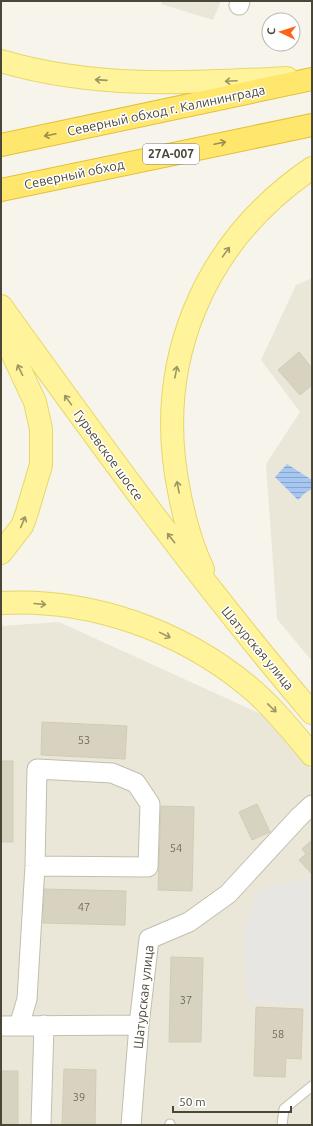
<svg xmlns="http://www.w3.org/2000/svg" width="313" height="1126" font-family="Ubuntu,sans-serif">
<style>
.residential{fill:#eae7d9}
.parking{fill:#e8e6e2}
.water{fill:url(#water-rules)}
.building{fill:#d8d3c0;stroke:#d3ccb3}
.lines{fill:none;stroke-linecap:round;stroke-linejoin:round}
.lane-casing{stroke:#c2bead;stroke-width:11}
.street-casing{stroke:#c2bead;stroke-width:21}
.primary-casing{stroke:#e7d768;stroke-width:24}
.highway-casing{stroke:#e2c139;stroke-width:24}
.lane{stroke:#fff;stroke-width:9}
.street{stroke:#fff;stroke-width:19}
.primary{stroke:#fff49b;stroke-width:22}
.highway{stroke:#ffe76d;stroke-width:22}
.oneway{stroke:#9c9565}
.oneway2{stroke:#9c8f50}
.labels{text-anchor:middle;stroke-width:3;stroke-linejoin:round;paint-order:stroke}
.number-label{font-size:11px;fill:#6e6a5a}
.shield{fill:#fff;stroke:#817e74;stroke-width:1}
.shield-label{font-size:12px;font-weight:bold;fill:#4b4738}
.street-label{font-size:13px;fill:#4b4738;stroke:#fff}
</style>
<defs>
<pattern id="water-rules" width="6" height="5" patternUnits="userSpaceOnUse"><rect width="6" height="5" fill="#a7c7f3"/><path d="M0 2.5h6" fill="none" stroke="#8aa3c6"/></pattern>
</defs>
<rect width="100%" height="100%" fill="#f6f4eb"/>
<!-- residential -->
<path class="residential" d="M162 1H221L213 20 161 4Z
M312 278V661L277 619 266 464 300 412 261 360 296 285Z
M59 622 263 715 312 770V1125H1V626Z"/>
<!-- parking -->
<path class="parking" d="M312 871V1046H310L307 1004 247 1003 244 932 258 890 300 880Z"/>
<!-- water -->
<path class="water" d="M287 464 312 480V489L305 493 298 500 275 477Z"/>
<!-- building -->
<path class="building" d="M299 352 312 368V385L300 395 278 370Z
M42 722 127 726 125 759 41 755Z
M1 761H13V842H1Z
M257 804 270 832 252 840 239 812Z
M161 806 194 807 192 891 158 890Z
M312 840V871L311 873 299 860 306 854 302 849Z
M44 889 126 891 125 925 43 923Z
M171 957 203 958 201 1042H169Z
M256 1007 303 1009 301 1059 286 1058 285 1077 254 1076Z
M64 1069 96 1070 95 1125H62Z
M1 1071H18V1125H1Z"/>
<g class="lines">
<!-- lane casing -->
<g class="lane-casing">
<path id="lane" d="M170 1125V1124
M282 1125 284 1109 312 1086"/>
</g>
<!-- street casing -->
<g class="street-casing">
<path id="street" d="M239 5 240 1
M1 1026 139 1025
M19 1026 27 999 35 866 37 769 112 773 136 783 150 804 148 867 35 866
M41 1125 44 1025
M131 1125 139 1025 149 939 189 922 228 894 299 817 312 805"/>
</g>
<!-- primary casing -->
<g class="primary-casing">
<path id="primary" d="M1 61C95 89 191 83 287 78
M1 306C101 445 201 583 312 713
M1 329 35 402 41 429V465L27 512 22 526 1 553
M203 569C191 545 184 517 179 491 153 362 203 242 312 168
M1 603C90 598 180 630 248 686 272 706 292 731 312 755"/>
</g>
<!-- highway casing -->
<g class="highway-casing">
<path id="highway" d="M1 145 312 79
M1 190 312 125"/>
</g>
<!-- lane -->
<use href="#lane" class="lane"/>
<!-- street -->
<use href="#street" class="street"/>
<!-- primary -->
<use href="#primary" class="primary"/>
<!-- highway -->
<use href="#highway" class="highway"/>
</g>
<!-- one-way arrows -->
<defs><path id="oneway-shaft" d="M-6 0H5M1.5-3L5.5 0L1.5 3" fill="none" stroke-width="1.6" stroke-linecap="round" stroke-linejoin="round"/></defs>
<g class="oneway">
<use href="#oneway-shaft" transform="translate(101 80) rotate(-176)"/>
<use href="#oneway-shaft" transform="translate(231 81) rotate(177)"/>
<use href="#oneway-shaft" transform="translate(226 252) rotate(-54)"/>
<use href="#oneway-shaft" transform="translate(20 370) rotate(-116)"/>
<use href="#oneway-shaft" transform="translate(176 372) rotate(-79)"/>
<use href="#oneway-shaft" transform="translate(68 400) rotate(-126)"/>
<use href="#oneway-shaft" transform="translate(178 487) rotate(-101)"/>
<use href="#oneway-shaft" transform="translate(23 522) rotate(-67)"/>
<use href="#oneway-shaft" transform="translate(171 538) rotate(-128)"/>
<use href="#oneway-shaft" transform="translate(40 604) rotate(5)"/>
<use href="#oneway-shaft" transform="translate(165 635) rotate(26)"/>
<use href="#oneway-shaft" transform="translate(272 708) rotate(44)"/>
</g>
<g class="oneway2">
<use href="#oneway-shaft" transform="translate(50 135) rotate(168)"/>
<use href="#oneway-shaft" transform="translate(220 143) rotate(-12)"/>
</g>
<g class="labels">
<!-- number labels -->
<g class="number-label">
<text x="84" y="744">53</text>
<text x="176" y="852">54</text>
<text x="84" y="911">47</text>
<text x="186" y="1004">37</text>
<text x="278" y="1038">58</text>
<text x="79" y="1101">39</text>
</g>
<!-- shield labels -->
<rect class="shield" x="143" y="144" width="56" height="20" rx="3"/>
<g class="shield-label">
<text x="171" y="158">27А-007</text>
</g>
<!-- street labels -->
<g class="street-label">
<text transform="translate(166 110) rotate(-12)" y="5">Северный обход г. Калининграда</text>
<text transform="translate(74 174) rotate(-12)" y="5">Северный обход</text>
<text transform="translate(109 455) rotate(54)" y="5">Гурьевское шоссе</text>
<text transform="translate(258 648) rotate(50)" y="5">Шатурская улица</text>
<text transform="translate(143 997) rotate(-84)" y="5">Шатурская улица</text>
</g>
</g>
<!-- border -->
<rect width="313" height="1126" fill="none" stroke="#4b4738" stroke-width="4"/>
<!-- north arrow -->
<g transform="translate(281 32) rotate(274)"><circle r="19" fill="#ffffff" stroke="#b7b5af"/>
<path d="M0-3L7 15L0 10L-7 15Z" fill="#fe631a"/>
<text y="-6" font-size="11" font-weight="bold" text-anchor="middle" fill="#4b4738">С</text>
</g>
<!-- scale -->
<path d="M173 1106v6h118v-6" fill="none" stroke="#4b4738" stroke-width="2"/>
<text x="179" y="1106" font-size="12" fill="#4b4738" stroke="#ffffff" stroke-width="3" paint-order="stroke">50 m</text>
</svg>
